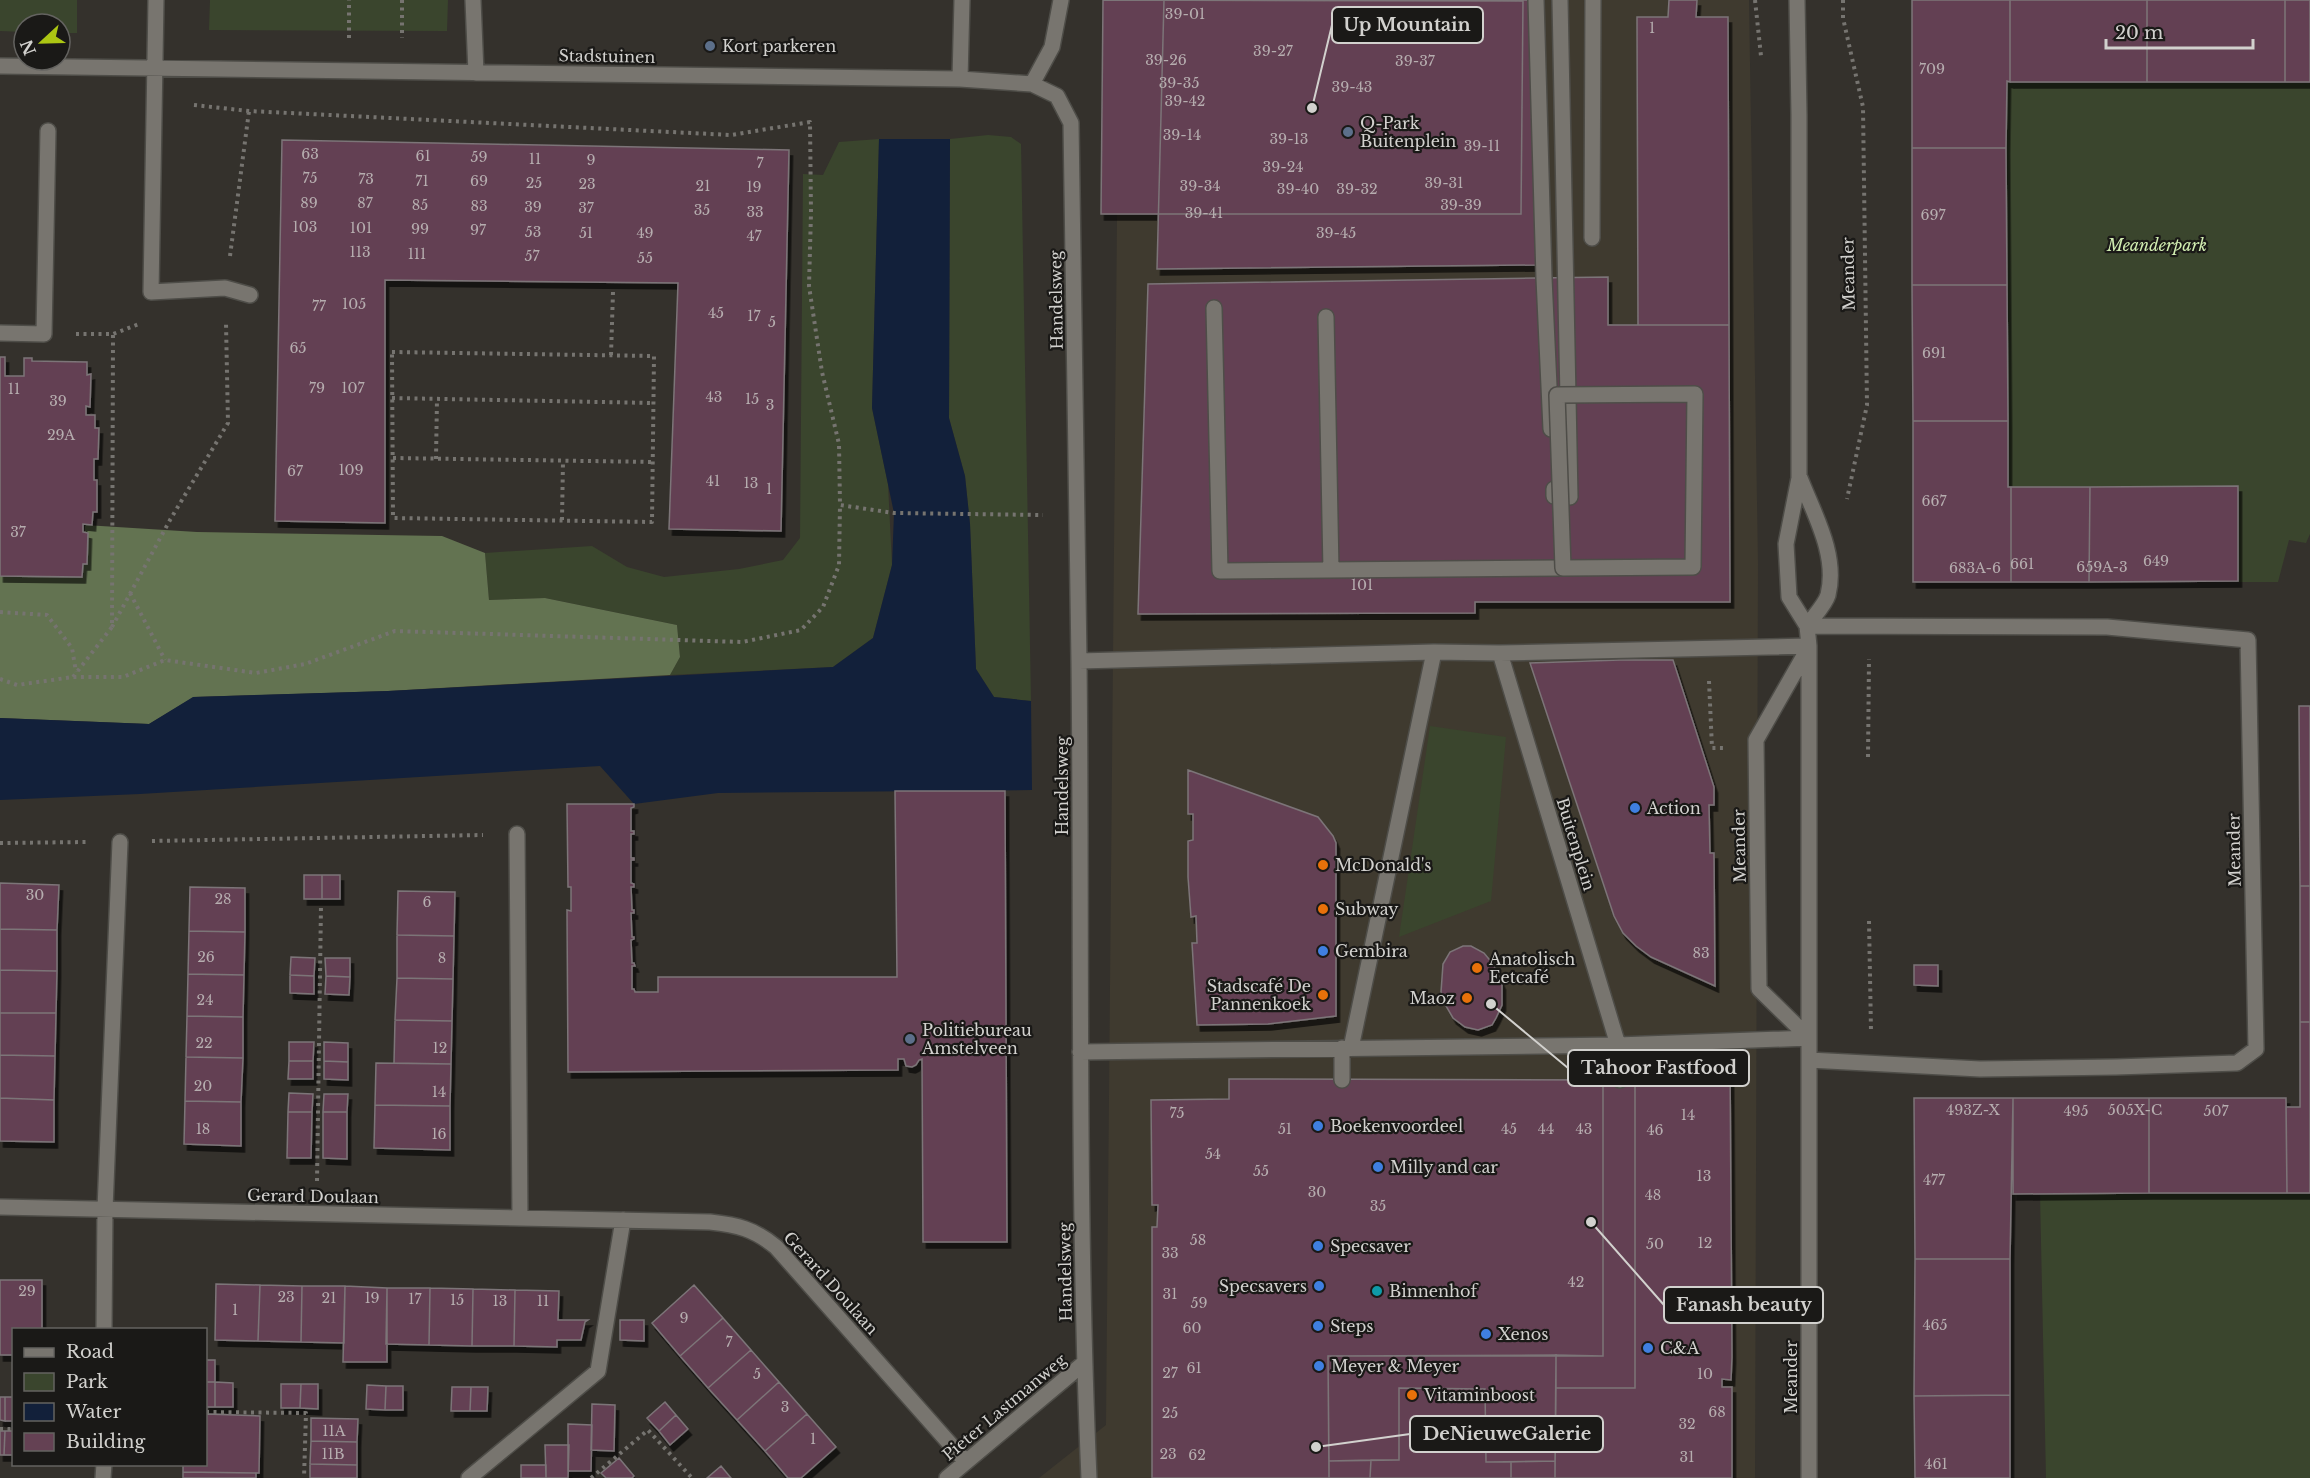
<svg xmlns="http://www.w3.org/2000/svg" width="2310" height="1478" font-family="'Libre Baskerville',serif">
<style>
.built{fill:#3f3a2f}
.green{fill:#3a452d}
.forest{fill:#637351}
.water{fill:#12203a}
.building{fill:#644153;stroke:#7c7478;stroke-width:1.5;filter:url(#shadow)}
.lines{fill:none;stroke-linecap:round;stroke-linejoin:round}
.minor-casing{stroke:#4e4d48;stroke-width:18}
.path{stroke:#767470;stroke-width:4;stroke-dasharray:3 4.5;stroke-linecap:butt}
.minor{stroke:#78756f;stroke-width:15}
.minor-bridge-casing{stroke:#4e4d48;stroke-width:18;stroke-linecap:butt}
.minor-bridge{stroke:#78756f;stroke-width:15}
.service-dot{fill:#5c6f8a;stroke:#1a1917;stroke-width:2}
.shop-dot{fill:#3f7fe0;stroke:#1a1917;stroke-width:2}
.food-dot{fill:#e8710a;stroke:#1a1917;stroke-width:2}
.culture-dot{fill:#0f9aa8;stroke:#1a1917;stroke-width:2}
.labels{text-anchor:middle;stroke-width:4.5;stroke-linejoin:round;paint-order:stroke}
.number-label{font-size:14px;fill:#b6adaf}
.poi-label{font-size:16px;fill:#d2d1ce;stroke:#1a1917;text-anchor:start}
.street-label{font-size:16px;fill:#d2d1ce;stroke:#1a1917}
.park-label{font-size:16px;font-style:italic;fill:#d1edb1;stroke:#1a1917}
.leader{fill:none;stroke:#d2d1ce;stroke-width:2}
.callout-dot{fill:#d2d1ce;stroke:#1a1917;stroke-width:2}
.callout{fill:#1a1917;stroke:#d2d1ce;stroke-width:2}
.callout-label{font-size:18px;text-anchor:middle;font-weight:bold;fill:#d2d1ce}
</style>
<defs>
<filter id="shadow"><feDropShadow dx="3.5" dy="6" stdDeviation="0" flood-color="#0009"/></filter>
</defs>
<rect width="100%" height="100%" fill="#34312c"/>
<!-- built -->
<path class="built" d="M1119 0H1749L1758 564 1755 1478H1039L1106 1425Z"/>
<!-- green -->
<path class="green" d="M0 0H77V33H60V24H24V32L0 31Z
M210 0H448L447 31 209 30Z
M2000 77 2310 83V534L2306 543 2289 540 2278 582H2236L2237 486 2008 487Z
M988 135 1011 137 1021 144 1031 701 994 697 976 669 970 524 965 476 949 418 950 139Z
M879 139 872 408 888 484 892 565 873 638 833 667 670 675 680 657 677 625 545 598 489 600 485 553 592 546 627 567 664 577 739 569 783 560 800 538 803 174 823 175 839 142Z
M1430 726 1506 737 1491 901 1399 937Z
M2310 1183V1478H2046L2040 1194Z"/>
<!-- forest -->
<path class="forest" d="M85 525 197 532 442 536 485 553 489 600 545 598 677 625 680 657 670 675 388 691 194 697 149 724 0 718V576L83 577Z"/>
<!-- water -->
<path class="water" d="M879 139H950L949 418 965 476 970 524 976 669 994 697 1031 701 1032 790 718 793 634 804 600 766 140 794 0 800V718L149 724 193 697 388 691 833 667 873 638 892 565 894 513 872 408Z"/>
<!-- building -->
<path class="building" d="M1103 0 1523 1 1521 214H1101Z
M1164 0H1534L1536 265 1157 269Z
M1669 0H1697L1696 17H1728L1729 325H1638L1637 17H1668Z
M1912 0H2010V82L2007 81 2006 148H1912Z
M2010 0H2147V82H2010Z
M2147 0H2285V82H2147Z
M2285 0H2310V82H2285Z
M282 140 789 150 781 531 669 529 678 283 385 280V523L275 521Z
M1912 148H2006L2007 285H1912Z
M1608 277V325H1729L1730 602H1475V613L1138 614 1148 284Z
M1912 285H2007L2008 421H1913Z
M0 357H5V376H24V358H32V361L87 362V375L91 374 90 407 86 406V415H95V428H99L98 459H94V480H97V512H93L92 525 83 524V532L88 533 87 564H83L82 577 0 576Z
M1913 421H2008V487H2011V582H1913Z
M2238 486V581L2089 582 2090 487Z
M2011 487H2090L2089 582H2011Z
M1620 660H1673L1714 787V805H1709L1710 853H1714L1715 986 1651 957 1636 946 1623 933 1614 916 1530 663Z
M2299 706H2310V886H2300Z
M1188 770 1318 817 1333 836 1336 843V1016L1268 1024 1197 1025 1192 943H1197L1196 916 1191 917 1188 877V841L1193 840V814H1188Z
M895 791H1005L1007 1242H923L922 1059 919 1060 916 1065 912 1067 906 1066 904 1059H898V1070L568 1072 567 910 571 911V887H568L567 804H634V807L631 808V831H634V834H631V858H634V860H631V883L634 884V887H631L632 910H634V913H631L632 937H634V939L631 940 632 963H634L635 966H632V989H634L635 992H658V977H897Z
M304 875H322V899H304Z
M322 875H340V899H322Z
M0 883 59 885 57 930 0 929Z
M2300 886H2310V1022H2300Z
M190 887 245 888V932L189 931Z
M398 891 455 892 454 936 397 935Z
M0 929 57 930V971L0 970Z
M189 931 245 932 244 975 188 974Z
M397 935 454 936 453 979 397 978Z
M1463 946H1471L1484 953 1493 964 1502 984V1005L1496 1018 1492 1025 1478 1030 1465 1027 1453 1018 1446 1006 1441 992 1443 964 1450 952Z
M291 957 315 958 314 976 290 975Z
M325 958H350V977L326 976Z
M1914 965H1938V986L1914 985Z
M0 970 57 971 56 1013H0Z
M188 974 244 975 243 1017 187 1016Z
M290 975 314 976V994L290 993Z
M326 976 350 977 349 995 325 994Z
M397 978 453 979 452 1021 395 1020Z
M0 1013H56L55 1056 0 1055Z
M187 1016 243 1017V1058L186 1057Z
M395 1020 452 1021 451 1064 394 1063Z
M2300 1022H2310V1193H2287L2286 1107H2300Z
M289 1042H314L313 1061H289Z
M324 1042 348 1043V1062L324 1061Z
M0 1055 55 1056 54 1100 0 1098Z
M186 1057 243 1058 241 1102 185 1101Z
M1691 1060H1730L1732 1357 1731 1380 1722 1379V1387H1732V1478H1555L1556 1388H1635V1080L1691 1077Z
M289 1061H313V1079H288Z
M324 1061 348 1062V1080L324 1079Z
M376 1063 451 1064 450 1106 375 1105Z
M1229 1079 1603 1080V1356H1328L1329 1478H1152V1227H1157L1158 1205H1152L1151 1100 1229 1099Z
M1603 1080H1635V1388H1556V1355L1603 1356Z
M289 1093 313 1094 312 1112H288Z
M324 1094H348L347 1112H323Z
M0 1098 54 1100V1142L0 1141Z
M1914 1098H2013L2010 1259H1915Z
M2013 1098H2149V1193L2013 1194Z
M2149 1098H2286L2287 1193H2149Z
M185 1101 241 1102V1146L184 1144Z
M375 1105 450 1106V1150L374 1148Z
M288 1112H312L311 1158H287Z
M323 1112H347V1159L323 1158Z
M1915 1259H2010V1395L1914 1396Z
M0 1280H42V1330H14V1355H0Z
M216 1284 260 1285 258 1341 215 1340Z
M260 1285 302 1286 301 1342 258 1341Z
M694 1285 723 1318 680 1356 652 1323Z
M302 1286H345L344 1343 301 1342Z
M345 1286 387 1288V1362H343Z
M387 1288H430L429 1345 386 1344Z
M430 1288 473 1289 472 1346 429 1345Z
M473 1289 515 1290 514 1346H472Z
M515 1290 559 1291 558 1320H588L585 1322 581 1340H557V1347L514 1346Z
M723 1318 751 1350 708 1388 680 1356Z
M620 1320H644V1341L620 1340Z
M751 1350 779 1382 737 1420 708 1388Z
M1556 1355 1555 1461 1486 1462 1485 1389 1399 1388V1460L1329 1461 1328 1356Z
M206 1360H215V1382H206Z
M206 1382H215V1407H206Z
M215 1382 233 1383V1407H215Z
M779 1382 807 1414 765 1451 737 1420Z
M281 1384H301L300 1408H281Z
M301 1384H318V1409L300 1408Z
M367 1385 386 1386 385 1410 366 1409Z
M386 1386H403V1410H385Z
M452 1387H471L470 1411H451Z
M471 1387H488L487 1411H470Z
M1399 1388 1485 1389 1486 1462H1511V1478H1370L1371 1460H1399Z
M2010 1395V1478H1915L1914 1396Z
M0 1397H5V1421L0 1420Z
M5 1397H14V1421H5Z
M665 1402 676 1415 659 1431 647 1418Z
M592 1404 615 1405 614 1451 591 1450Z
M206 1414 260 1416 259 1473 183 1472V1464H206Z
M807 1414 836 1447 801 1478H788L765 1451Z
M676 1415 688 1429 670 1445 659 1431Z
M311 1418 358 1419 357 1442 311 1441Z
M568 1424 592 1425 591 1471H568Z
M0 1431H5L4 1455H0Z
M5 1431H14V1455H4Z
M311 1441 357 1442V1465L310 1464Z
M545 1445H569L568 1478H546Z
M619 1458 634 1476 632 1478H606L601 1473Z
M1371 1460 1370 1478H1329V1461Z
M1555 1461V1478H1511V1462Z
M310 1464 357 1465V1478H310Z
M521 1465H546V1478H521Z
M721 1466 731 1478H707Z
M183 1472 256 1473V1478H183Z"/>
<g class="lines">
<!-- minor casing -->
<g class="minor-casing">
<path id="minor" d="M156 0 151 292 225 288 250 295
M473 0 476 73
M1536 0 1544 278 1551 429
M1797 0 1799 115V478L1786 544 1789 597 1807 626 1809 646V1478
M0 66 960 79 1032 84 1057 96 1071 123C1074 302 1078 481 1079 661 1082 933 1077 1206 1089 1478
M960 79 962 0
M1032 84 1052 47 1061 0
M1592 238 1593 0
M1214 308 1220 571 1563 568
M1326 317 1331 570
M0 333 44 334 48 131
M1800 478C1814 514 1838 555 1828 595 1825 605 1813 617 1807 626
M1554 489V496L1570 497 1560 0
M1807 626 2107 627 2248 640 2256 1049 2237 1063 2116 1067 1980 1069 1809 1060
M1500 653 1618 1045 1620 1080
M1079 661 1434 652 1500 653 1809 646
M517 834 520 1218
M1809 1038 1759 989 1756 740 1809 647
M1351 1048 1434 652
M1080 1052 1618 1045 1809 1038
M1342 1080V1048
M0 1207 710 1222C738 1225 754 1229 776 1247L966 1462
M104 1330 105 1209 120 842
M103 1478 104 1464
M469 1478 598 1371 623 1220
M947 1478 1084 1363"/>
</g>
<!-- path -->
<path class="path" d="M402 0V38
M1755 0 1761 56
M1843 0V18L1863 107 1867 405 1847 499
M349 38V0
M194 105 249 111 731 135 810 122 811 213 809 286 822 372 839 444 840 505
M230 256 249 111
M76 334H113L139 324
M392 352 654 356 652 522 393 518Z
M611 355 613 292
M392 398 653 403
M393 458 653 462
M436 459 437 399
M562 520 563 461
M130 593 165 660
M0 612 47 615 72 648 76 672
M112 627 170 520 228 423 226 323
M73 677 112 627 113 334
M0 679 17 685 73 677H123L165 660 256 673 305 664 395 631 742 642 801 630 823 607 839 565 840 505 894 513 1043 515
M1709 681 1712 748H1724
M1868 757 1869 659
M152 841 483 835
M0 843 88 842
M1869 921 1871 1031
M317 1181 321 905
M206 1412 306 1413 304 1478
M0 1429H14
M591 1478 648 1430 692 1478"/>
<!-- minor -->
<use href="#minor" class="minor"/>
<!-- minor-bridge casing -->
<g class="minor-bridge-casing">
<path id="minor-bridge" d="M1695 394 1693 567 1563 568 1557 395Z"/>
</g>
<!-- minor-bridge -->
<use href="#minor-bridge" class="minor-bridge"/>
</g>
<!-- markers -->
<g class="service-dot">
<circle cx="710" cy="46" r="6"/>
<circle cx="1348" cy="132" r="6"/>
<circle cx="910" cy="1039" r="6"/>
</g>
<g class="shop-dot">
<circle cx="1635" cy="808" r="6"/>
<circle cx="1323" cy="951" r="6"/>
<circle cx="1318" cy="1126" r="6"/>
<circle cx="1378" cy="1167" r="6"/>
<circle cx="1318" cy="1246" r="6"/>
<circle cx="1319" cy="1286" r="6"/>
<circle cx="1318" cy="1326" r="6"/>
<circle cx="1486" cy="1334" r="6"/>
<circle cx="1648" cy="1348" r="6"/>
<circle cx="1319" cy="1366" r="6"/>
</g>
<g class="food-dot">
<circle cx="1323" cy="865" r="6"/>
<circle cx="1323" cy="909" r="6"/>
<circle cx="1477" cy="968" r="6"/>
<circle cx="1323" cy="995" r="6"/>
<circle cx="1467" cy="998" r="6"/>
<circle cx="1412" cy="1395" r="6"/>
</g>
<circle class="culture-dot" cx="1377" cy="1291" r="6"/>
<g class="labels">
<!-- number labels -->
<g class="number-label">
<text x="1185" y="19">39-01</text>
<text x="1652" y="33">1</text>
<text x="1273" y="56">39-27</text>
<text x="1166" y="65">39-26</text>
<text x="1415" y="66">39-37</text>
<text x="1932" y="74">709</text>
<text x="1179" y="88">39-35</text>
<text x="1352" y="92">39-43</text>
<text x="1185" y="106">39-42</text>
<text x="1182" y="140">39-14</text>
<text x="1289" y="144">39-13</text>
<text x="1482" y="151">39-11</text>
<text x="310" y="159">63</text>
<text x="423" y="161">61</text>
<text x="479" y="162">59</text>
<text x="535" y="164">11</text>
<text x="591" y="165">9</text>
<text x="760" y="168">7</text>
<text x="1283" y="172">39-24</text>
<text x="310" y="183">75</text>
<text x="366" y="184">73</text>
<text x="422" y="186">71</text>
<text x="479" y="186">69</text>
<text x="534" y="188">25</text>
<text x="1444" y="188">39-31</text>
<text x="587" y="189">23</text>
<text x="703" y="191">21</text>
<text x="1200" y="191">39-34</text>
<text x="754" y="192">19</text>
<text x="1298" y="194">39-40</text>
<text x="1357" y="194">39-32</text>
<text x="309" y="208">89</text>
<text x="365" y="208">87</text>
<text x="420" y="210">85</text>
<text x="1461" y="210">39-39</text>
<text x="479" y="211">83</text>
<text x="533" y="212">39</text>
<text x="586" y="213">37</text>
<text x="702" y="215">35</text>
<text x="755" y="217">33</text>
<text x="1204" y="218">39-41</text>
<text x="1933" y="220">697</text>
<text x="305" y="232">103</text>
<text x="361" y="233">101</text>
<text x="420" y="234">99</text>
<text x="478" y="235">97</text>
<text x="533" y="237">53</text>
<text x="586" y="238">51</text>
<text x="645" y="238">49</text>
<text x="1336" y="238">39-45</text>
<text x="754" y="241">47</text>
<text x="360" y="257">113</text>
<text x="417" y="259">111</text>
<text x="532" y="261">57</text>
<text x="645" y="263">55</text>
<text x="354" y="309">105</text>
<text x="319" y="311">77</text>
<text x="716" y="318">45</text>
<text x="754" y="321">17</text>
<text x="772" y="327">5</text>
<text x="298" y="353">65</text>
<text x="1934" y="358">691</text>
<text x="317" y="393">79</text>
<text x="353" y="393">107</text>
<text x="14" y="394">11</text>
<text x="714" y="402">43</text>
<text x="752" y="404">15</text>
<text x="58" y="406">39</text>
<text x="770" y="410">3</text>
<text x="61" y="440">29A</text>
<text x="351" y="475">109</text>
<text x="295" y="476">67</text>
<text x="713" y="486">41</text>
<text x="751" y="488">13</text>
<text x="769" y="494">1</text>
<text x="1934" y="506">667</text>
<text x="18" y="537">37</text>
<text x="2156" y="566">649</text>
<text x="2022" y="569">661</text>
<text x="2102" y="572">659A-3</text>
<text x="1975" y="573">683A-6</text>
<text x="1362" y="590">101</text>
<text x="35" y="900">30</text>
<text x="223" y="904">28</text>
<text x="427" y="907">6</text>
<text x="1701" y="958">83</text>
<text x="206" y="962">26</text>
<text x="442" y="963">8</text>
<text x="205" y="1005">24</text>
<text x="204" y="1048">22</text>
<text x="440" y="1053">12</text>
<text x="203" y="1091">20</text>
<text x="439" y="1097">14</text>
<text x="1973" y="1115">493Z-X</text>
<text x="2135" y="1115">505X-C</text>
<text x="2076" y="1116">495</text>
<text x="2216" y="1116">507</text>
<text x="1177" y="1118">75</text>
<text x="1688" y="1120">14</text>
<text x="203" y="1134">18</text>
<text x="1285" y="1134">51</text>
<text x="1509" y="1134">45</text>
<text x="1546" y="1134">44</text>
<text x="1584" y="1134">43</text>
<text x="1655" y="1135">46</text>
<text x="439" y="1139">16</text>
<text x="1213" y="1159">54</text>
<text x="1261" y="1176">55</text>
<text x="1704" y="1181">13</text>
<text x="1934" y="1185">477</text>
<text x="1317" y="1197">30</text>
<text x="1653" y="1200">48</text>
<text x="1378" y="1211">35</text>
<text x="1198" y="1245">58</text>
<text x="1705" y="1248">12</text>
<text x="1655" y="1249">50</text>
<text x="1170" y="1258">33</text>
<text x="1576" y="1287">42</text>
<text x="27" y="1296">29</text>
<text x="1170" y="1299">31</text>
<text x="286" y="1302">23</text>
<text x="329" y="1303">21</text>
<text x="372" y="1303">19</text>
<text x="415" y="1304">17</text>
<text x="457" y="1305">15</text>
<text x="500" y="1306">13</text>
<text x="543" y="1306">11</text>
<text x="1199" y="1308">59</text>
<text x="235" y="1315">1</text>
<text x="684" y="1323">9</text>
<text x="1935" y="1330">465</text>
<text x="1192" y="1333">60</text>
<text x="729" y="1347">7</text>
<text x="1194" y="1373">61</text>
<text x="1170" y="1378">27</text>
<text x="757" y="1379">5</text>
<text x="1705" y="1379">10</text>
<text x="785" y="1412">3</text>
<text x="1717" y="1417">68</text>
<text x="1170" y="1418">25</text>
<text x="1687" y="1429">32</text>
<text x="334" y="1436">11A</text>
<text x="813" y="1444">1</text>
<text x="333" y="1459">11B</text>
<text x="1168" y="1459">23</text>
<text x="1197" y="1460">62</text>
<text x="1687" y="1462">31</text>
<text x="1936" y="1469">461</text>
</g>
<!-- poi labels -->
<g class="poi-label">
<text x="722" y="52">Kort parkeren</text>
<text x="1360" y="129">Q-Park<tspan x="1360" dy="18">Buitenplein</tspan></text>
<text x="1647" y="814">Action</text>
<text x="1335" y="871">McDonald's</text>
<text x="1335" y="915">Subway</text>
<text x="1335" y="957">Gembira</text>
<text x="1489" y="965">Anatolisch<tspan x="1489" dy="18">Eetcafé</tspan></text>
<text x="1311" y="992" text-anchor="end">Stadscafé De<tspan x="1311" dy="18">Pannenkoek</tspan></text>
<text x="1455" y="1004" text-anchor="end">Maoz</text>
<text x="922" y="1036">Politiebureau<tspan x="922" dy="18">Amstelveen</tspan></text>
<text x="1330" y="1132">Boekenvoordeel</text>
<text x="1390" y="1173">Milly and car</text>
<text x="1330" y="1252">Specsaver</text>
<text x="1307" y="1292" text-anchor="end">Specsavers</text>
<text x="1389" y="1297">Binnenhof</text>
<text x="1330" y="1332">Steps</text>
<text x="1498" y="1340">Xenos</text>
<text x="1660" y="1354">C&amp;A</text>
<text x="1331" y="1372">Meyer &amp; Meyer</text>
<text x="1424" y="1401">Vitaminboost</text>
</g>
<!-- street labels -->
<g class="street-label">
<text transform="translate(607 56) rotate(1)" y="6">Stadstuinen</text>
<text transform="translate(1848 274) rotate(-91)" y="6">Meander</text>
<text transform="translate(1056 300) rotate(-91)" y="6">Handelsweg</text>
<text transform="translate(1062 786) rotate(-90)" y="6">Handelsweg</text>
<text transform="translate(1576 844) rotate(73)" y="6">Buitenplein</text>
<text transform="translate(1739 846) rotate(-91)" y="6">Meander</text>
<text transform="translate(2234 850) rotate(-91)" y="6">Meander</text>
<text transform="translate(313 1196) rotate(1)" y="6">Gerard Doulaan</text>
<text transform="translate(1065 1272) rotate(-91)" y="6">Handelsweg</text>
<text transform="translate(831 1283) rotate(48)" y="6">Gerard Doulaan</text>
<text transform="translate(1791 1377) rotate(-90)" y="6">Meander</text>
<text transform="translate(1004 1407) rotate(-40)" y="6">Pieter Lastmanweg</text>
</g>
<!-- park labels -->
<g class="park-label">
<text x="2157" y="251">Meanderpark</text>
</g>
</g>
<!-- callouts -->
<path class="leader" d="M1312 108L1332 25M1491 1004L1568 1068M1591 1222L1664 1305M1316 1447L1410 1434"/>
<g class="callout-dot">
<circle cx="1312" cy="108" r="6"/>
<circle cx="1491" cy="1004" r="6"/>
<circle cx="1591" cy="1222" r="6"/>
<circle cx="1316" cy="1447" r="6"/>
</g>
<g class="callout">
<rect x="1332" y="7" width="151" height="36" rx="6"/>
<rect x="1568" y="1050" width="181" height="36" rx="6"/>
<rect x="1664" y="1287" width="159" height="36" rx="6"/>
<rect x="1410" y="1416" width="193" height="36" rx="6"/>
</g>
<g class="callout-label">
<text x="1407" y="31">Up Mountain</text>
<text x="1659" y="1074">Tahoor Fastfood</text>
<text x="1744" y="1311">Fanash beauty</text>
<text x="1507" y="1440">DeNieuweGalerie</text>
</g>
<!-- legend -->
<rect x="12" y="1328" width="195" height="138" fill="#1a1917" stroke="#646360" stroke-width="1.5"/>
<rect x="24" y="1348" width="30" height="9" fill="#78756f" stroke="#646360" stroke-width="1.5"/>
<text x="66" y="1358" font-size="18" fill="#d2d1ce">Road</text>
<rect x="24" y="1373" width="30" height="18" fill="#3a452d" stroke="#646360" stroke-width="1.5"/>
<text x="66" y="1388" font-size="18" fill="#d2d1ce">Park</text>
<rect x="24" y="1403" width="30" height="18" fill="#12203a" stroke="#646360" stroke-width="1.5"/>
<text x="66" y="1418" font-size="18" fill="#d2d1ce">Water</text>
<rect x="24" y="1433" width="30" height="18" fill="#644153" stroke="#646360" stroke-width="1.5"/>
<text x="66" y="1448" font-size="18" fill="#d2d1ce">Building</text>
<!-- north arrow -->
<g transform="translate(42 42) rotate(248)"><circle r="28" fill="#1a1917" stroke="#646360" stroke-width="1.5"/>
<path d="M0-4.5L10 22L0 15L-10 22Z" fill="#acc613"/>
<text y="-9" font-size="16" font-weight="bold" text-anchor="middle" fill="#d2d1ce">N</text>
</g>
<!-- scale -->
<path d="M2106 39v9h147v-9" fill="none" stroke="#d2d1ce" stroke-width="3"/>
<text x="2115" y="39" font-size="18" fill="#d2d1ce" stroke="#1a1917" stroke-width="4.5" paint-order="stroke">20 m</text>
</svg>
